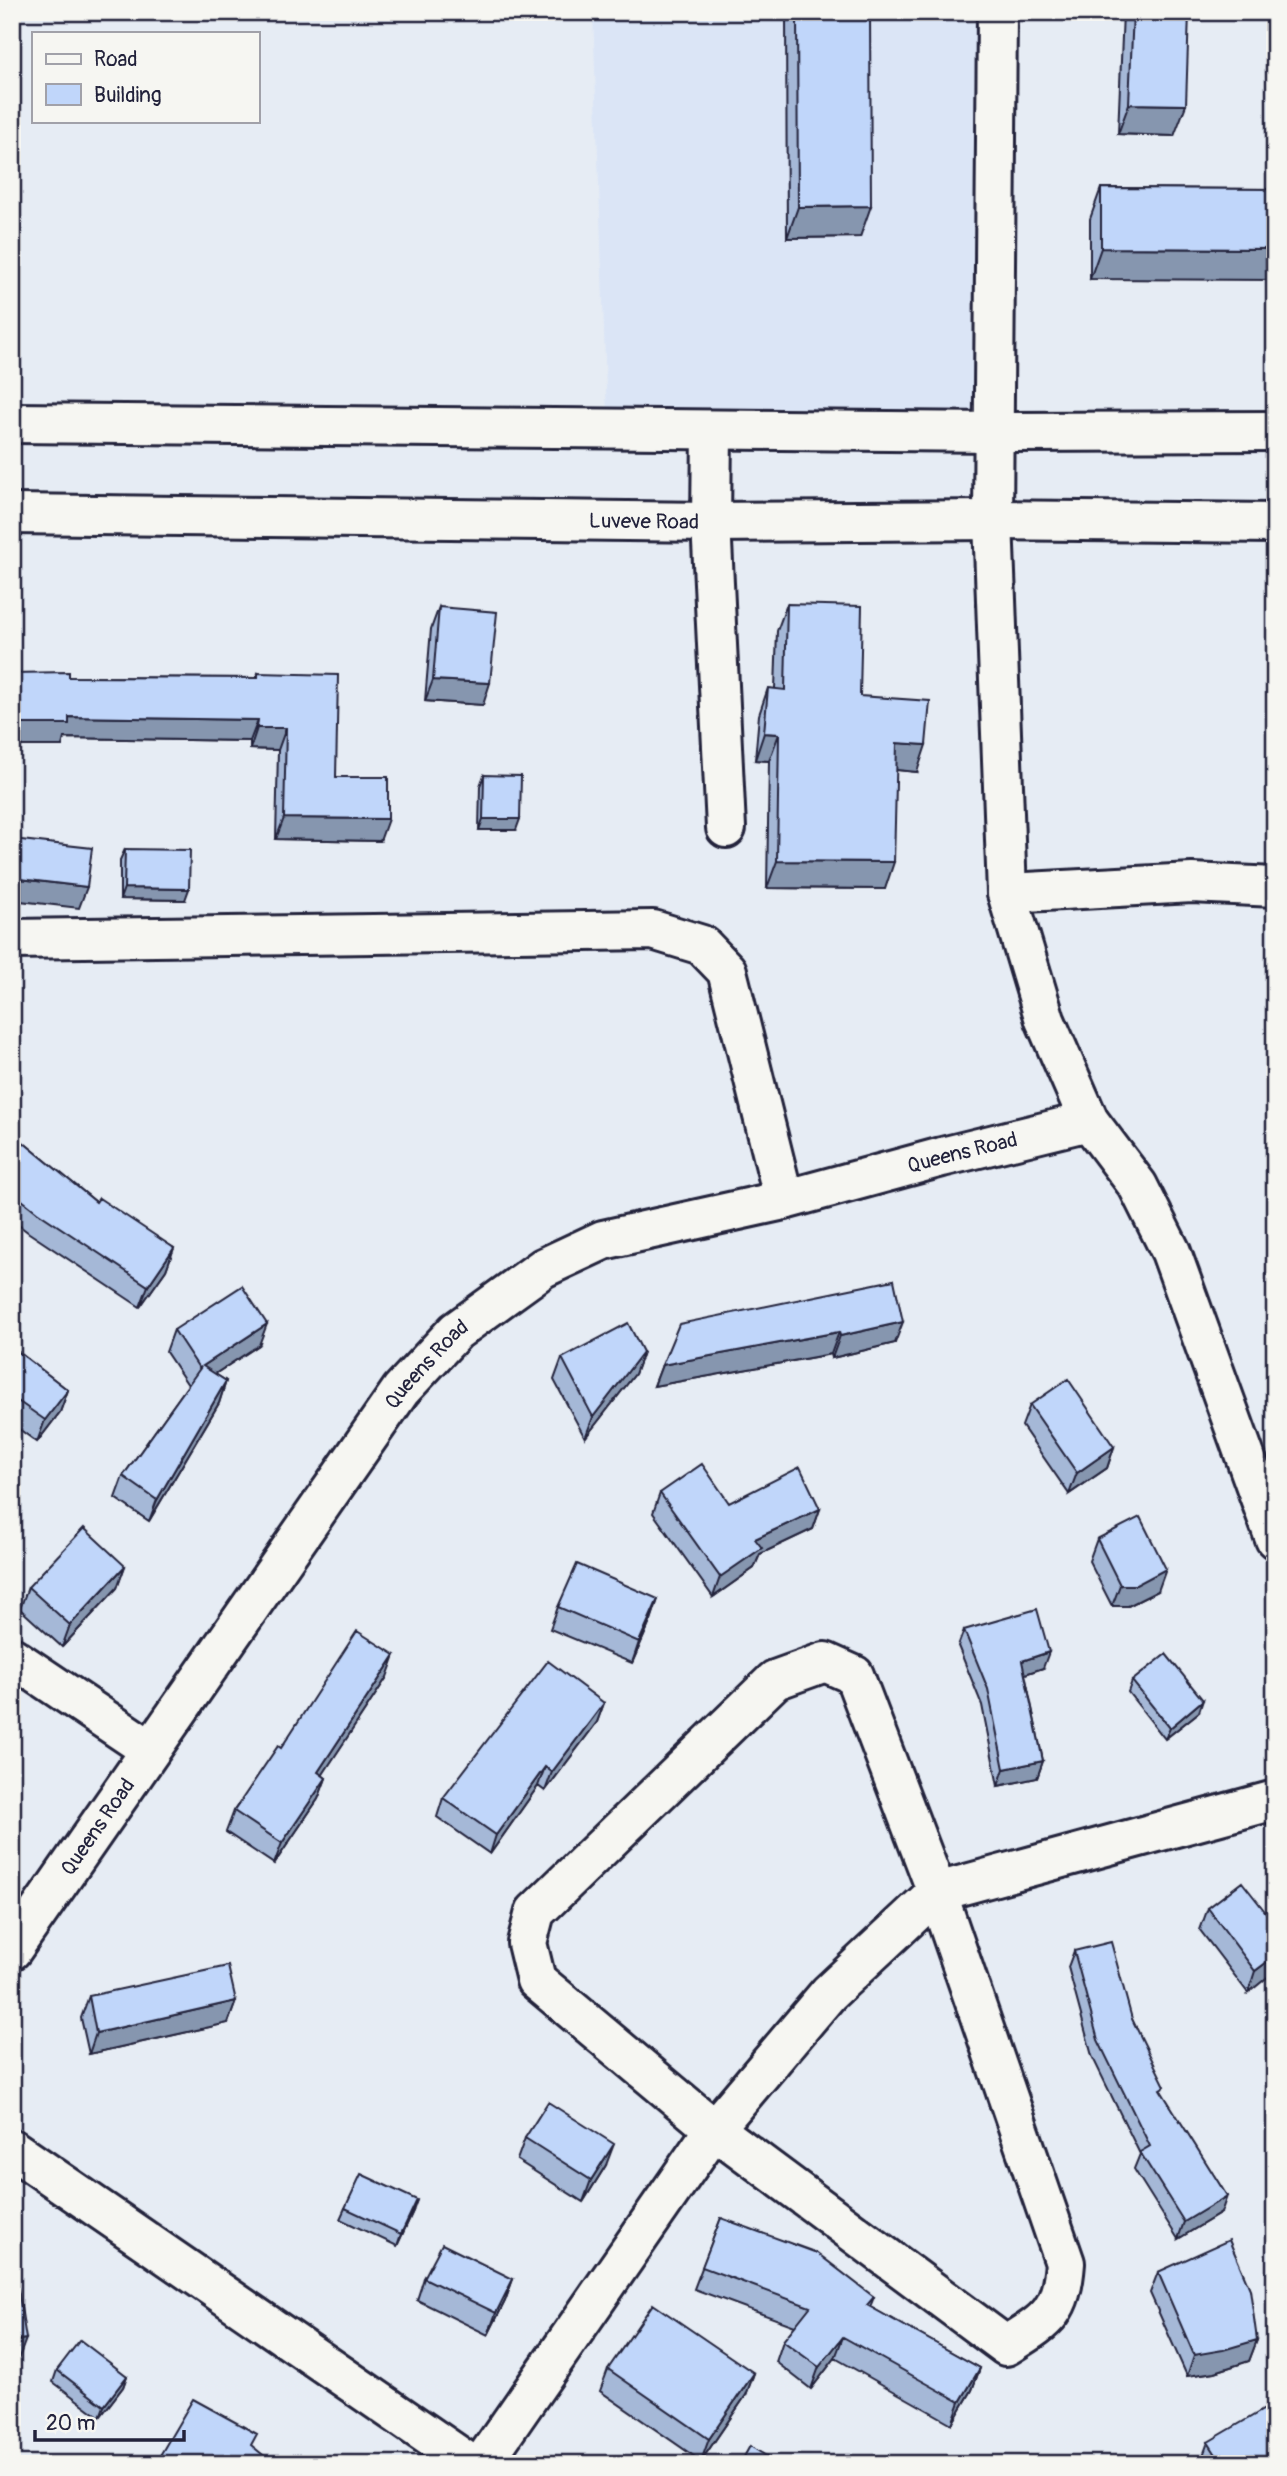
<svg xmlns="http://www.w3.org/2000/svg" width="1287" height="2476" font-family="Pangolin,sans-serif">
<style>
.built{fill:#dbe5f6}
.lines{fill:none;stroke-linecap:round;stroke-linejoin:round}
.minor-casing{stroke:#22223b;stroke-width:44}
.minor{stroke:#f6f6f2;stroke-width:38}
.wall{fill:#a5b8d7;stroke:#22223b;stroke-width:2}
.shaded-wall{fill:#8696af;stroke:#22223b;stroke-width:2}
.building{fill:#c0d6fa;stroke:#22223b;stroke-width:2}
.labels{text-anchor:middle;stroke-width:5;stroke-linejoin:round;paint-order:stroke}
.street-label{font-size:21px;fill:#22223b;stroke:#f6f6f2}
</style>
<rect width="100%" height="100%" fill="#e6ecf4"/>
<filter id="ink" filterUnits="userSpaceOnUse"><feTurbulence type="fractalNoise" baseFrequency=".0143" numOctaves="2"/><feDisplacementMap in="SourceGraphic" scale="14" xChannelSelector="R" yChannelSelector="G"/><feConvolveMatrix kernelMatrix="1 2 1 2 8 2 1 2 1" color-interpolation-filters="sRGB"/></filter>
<g filter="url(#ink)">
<!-- built -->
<path class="built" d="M593 12H987L986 413 607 418Z"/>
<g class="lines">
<!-- minor casing -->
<g class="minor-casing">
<g id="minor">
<path d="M997 12 993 520 1007 893 1045 1020 1089 1121 1138 1186 1171 1252 1275 1539"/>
<path d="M12 423 996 432 1275 431"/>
<path d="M712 430 711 522 726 828"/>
<path id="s1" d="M12 514 711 522 993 520 1275 523"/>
<path d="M1007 893 1192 883 1275 887"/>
<path d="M12 939 653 930 702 945 727 971 784 1200"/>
<path d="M12 1657 149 1749"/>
<path d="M825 1662 854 1675 937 1892 1065 2263C1061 2314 1047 2320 1006 2346L714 2129 536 1980 527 1943 535 1912 775 1680Z"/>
<path id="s2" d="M12 1950 401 1390 456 1331 543 1268 603 1240 784 1200 942 1157 1089 1121"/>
<path d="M12 2149 470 2464"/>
<path d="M482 2464 714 2129 829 1993 937 1892 1275 1800"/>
</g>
</g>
<!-- minor -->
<use href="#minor" class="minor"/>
</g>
<!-- wall -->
<path class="wall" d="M786 12H870L860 237 787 238Z
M1123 12H1189L1174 136 1118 134Z
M1101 188 1275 189 1090 279V219Z
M787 604 860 696 917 772 896 770 885 889 767 888 769 761 755 760 759 715 768 688 775 689 777 631Z
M439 607 483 705 425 701 431 629Z
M12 673 69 677 256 678 258 673 336 777 380 841 276 839 278 750 250 749V741L64 738 62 746H12Z
M484 775 516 830H479L480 786Z
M125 849 185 900 120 899V860Z
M12 1133 96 1202 174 1248 166 1270 140 1307 29 1233 12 1220Z
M894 1280 895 1343 832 1358 831 1354 654 1386 662 1365Z
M174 1330 259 1345 215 1374 226 1381 219 1403 149 1521 115 1498 123 1476 188 1385 166 1352Z
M12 1347 68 1390 60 1412 37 1442 12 1424Z
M643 1352 635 1374 585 1438 554 1380 562 1358Z
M1030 1405 1114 1447 1107 1468 1069 1494 1022 1426Z
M660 1493 729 1503 820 1509 813 1529 760 1554 754 1568 713 1597 653 1513Z
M1097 1539 1158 1591 1128 1606H1112L1089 1561Z
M125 1566 117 1588 62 1647 20 1609 28 1587Z
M658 1599 651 1620 632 1663 550 1629 558 1607Z
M964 1630 1043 1668 1025 1674 1043 1761 1037 1778 998 1786 982 1705 958 1646Z
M387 1677 322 1775 326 1778 318 1799 274 1864 226 1832 234 1811 281 1748Z
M1132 1681 1199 1712 1165 1739 1128 1692Z
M604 1703 597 1722 545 1791 538 1786 490 1854 437 1817 443 1798Z
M1208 1908 1275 1924 1248 1993 1200 1930Z
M1074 1951 1132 2019 1162 2093 1221 2213 1178 2239 1134 2169 1140 2154 1092 2056 1068 1967Z
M89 1996 236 2001 228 2023 89 2054 81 2018Z
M1275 2018V2044L1271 2029Z
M525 2138 606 2165 583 2202 517 2160Z
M345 2208 413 2211 397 2246 340 2219Z
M721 2218 874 2297 870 2307 980 2368 972 2390 952 2424 835 2358 811 2389 776 2362 783 2341 795 2326 694 2289Z
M1158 2272 1257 2340 1249 2361 1215 2372 1187 2376 1150 2293Z
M424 2278 513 2279 505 2301 488 2335 417 2300Z
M608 2369 754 2373 746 2395 701 2461 600 2391Z
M57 2370 127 2376 123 2387 100 2417 53 2382Z
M1208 2442 1275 2464H1200Z"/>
<!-- shaded-wall -->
<path class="shaded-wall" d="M1129 104 1186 105 1174 136 1118 134Z
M871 206 860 237 787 238 798 207Z
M1101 248 1275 249V280L1090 279Z
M433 680 490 683 483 705 425 701Z
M69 717 258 720 250 741 64 738 62 746H12V724Z
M257 728H286L278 750 250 749Z
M764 733 779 734 769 761 755 760Z
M897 743 926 745 917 772 887 769Z
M284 818 388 819 380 841 276 839Z
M483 819H520L516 830H479Z
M777 861 894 862 885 889 767 888Z
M12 878 87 887 79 908 12 900Z
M124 888 189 889 185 900 120 899Z
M174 1248 166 1270 140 1307 148 1286Z
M903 1322 895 1343 832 1358 840 1336Z
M267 1324 259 1345 195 1387 203 1366Z
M839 1332 831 1354 654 1386 662 1365Z
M643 1352 635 1374 585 1438 593 1417Z
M226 1381 219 1403 149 1521 157 1500Z
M68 1390 60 1412 37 1442 45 1420Z
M1114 1447 1107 1468 1069 1494 1077 1473Z
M820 1509 813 1529 760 1554 754 1568 713 1597 720 1577 755 1539Z
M125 1566 117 1588 62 1647 70 1625Z
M1166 1569 1158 1591 1128 1606H1112L1120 1585Z
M658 1599 651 1620 632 1663 639 1642Z
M1049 1652 1043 1668 1016 1677 1022 1661Z
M395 1655 387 1677 310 1794 318 1772Z
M1203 1700 1199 1712 1165 1739 1170 1728Z
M604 1703 597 1722 545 1791 552 1772Z
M1043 1761 1037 1778 998 1786 1004 1769Z
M545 1767 538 1786 490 1854 496 1835Z
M326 1778 318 1799 274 1864 282 1843Z
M1275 1956V1971L1248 1993 1255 1971Z
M236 2001 228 2023 89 2054 96 2033Z
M614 2144 606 2165 583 2202 591 2180Z
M1227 2196 1221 2213 1178 2239 1184 2222Z
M417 2200 413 2211 397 2246 401 2234Z
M513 2279 505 2301 488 2335 496 2313Z
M843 2337 835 2358 811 2389 819 2367Z
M26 2339 18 2360 12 2361V2341Z
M1257 2340 1249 2361 1215 2372 1187 2376 1194 2355Z
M980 2368 972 2390 952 2424 960 2402Z
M754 2373 746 2395 701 2461 709 2439Z
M127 2376 123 2387 100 2417 104 2406Z"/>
<!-- building -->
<path class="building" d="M797 12H870L871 206 798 207Z
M1133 12H1189L1186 105 1129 104Z
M1101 188 1275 189V249L1101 248Z
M787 604 862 606 860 696 930 701 926 745 897 743 894 862 777 861 779 734 764 733 768 688 785 690Z
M439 607 497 612 490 683 433 680Z
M69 672V677L258 678V673L338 675 336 777H388V819L284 818 286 728H257L258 720 69 717V724H12V673Z
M484 775 521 776 520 819H483Z
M12 839 92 848 87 887 12 878Z
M125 849 190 850 189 889 124 888Z
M12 1133 96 1202 99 1198 174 1248 148 1286 37 1212 12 1192Z
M894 1280 903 1322 840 1336 839 1332 662 1365 679 1324Z
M242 1286 267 1324 203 1366 226 1381 157 1500 123 1476 201 1367 199 1368 174 1330Z
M628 1323 643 1352 593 1417 562 1358Z
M12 1347 68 1390 45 1420 12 1397Z
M1068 1379 1114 1447 1077 1473 1030 1405Z
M702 1464 729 1503 800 1467 820 1509 755 1539 762 1548 720 1577 660 1493Z
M1140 1517 1166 1569 1136 1585H1120L1097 1539Z
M84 1528 125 1566 70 1625 28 1587Z
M577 1564 658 1599 639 1642 558 1607Z
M1037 1609 1049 1652 1022 1661 1043 1761 1004 1769 988 1689 964 1630Z
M357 1631 395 1655 318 1772 326 1778 282 1843 234 1811 278 1746 281 1748Z
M1166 1654 1203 1700 1170 1728 1132 1681Z
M548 1661 604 1703 552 1772 545 1767 496 1835 443 1798Z
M1242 1882 1275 1924V1956L1255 1971 1208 1908Z
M1111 1942 1132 2019 1165 2086 1160 2089 1227 2196 1184 2222 1140 2152 1150 2146 1098 2040 1074 1951Z
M228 1966 236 2001 96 2033 89 1996Z
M548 2102 614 2144 591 2180 525 2138Z
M361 2174 417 2200 401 2234 345 2208Z
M721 2218 817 2253 874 2297 867 2305 980 2368 960 2402 843 2337 819 2367 783 2341 810 2307 702 2267Z
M1229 2240 1250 2289 1257 2340 1223 2350 1194 2355 1158 2272Z
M442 2244 513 2279 496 2313 424 2278Z
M12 2256H13L26 2339 12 2341Z
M653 2304 754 2373 709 2439 608 2369Z
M80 2340 127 2376 104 2406 57 2370Z
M193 2399 257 2434 251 2445 274 2464H155Z
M1275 2403V2464H1222L1208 2442Z
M750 2446 779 2464H740Z"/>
</g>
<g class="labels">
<!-- street labels -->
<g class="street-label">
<text dy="7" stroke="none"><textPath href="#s1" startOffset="632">Luveve Road</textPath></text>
<text dy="7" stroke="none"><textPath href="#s2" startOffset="1306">Queens Road</textPath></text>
<text dy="7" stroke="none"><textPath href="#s2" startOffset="718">Queens Road</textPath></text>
<text dy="7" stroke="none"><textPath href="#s2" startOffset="150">Queens Road</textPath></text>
</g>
</g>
<!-- margin -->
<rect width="1287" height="2476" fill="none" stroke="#f6f6f2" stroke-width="42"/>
<rect x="21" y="21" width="1245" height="2434" fill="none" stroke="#22223b" stroke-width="2.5" filter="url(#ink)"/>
<!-- legend -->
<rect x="32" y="32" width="228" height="91" fill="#f6f6f2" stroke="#a1a1a9" stroke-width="2"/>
<rect x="46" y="54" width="35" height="10" fill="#f6f6f2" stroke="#a1a1a9" stroke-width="2"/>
<text x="94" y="66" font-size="21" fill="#22223b">Road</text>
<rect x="46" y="84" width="35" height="21" fill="#c0d6fa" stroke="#a1a1a9" stroke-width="2"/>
<text x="94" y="102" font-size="21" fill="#22223b">Building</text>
<!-- scale -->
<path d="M35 2430v10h149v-10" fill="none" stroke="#22223b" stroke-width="3.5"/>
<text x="46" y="2430" font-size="21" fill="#22223b" stroke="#f6f6f2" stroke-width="5" paint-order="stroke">20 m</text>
</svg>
